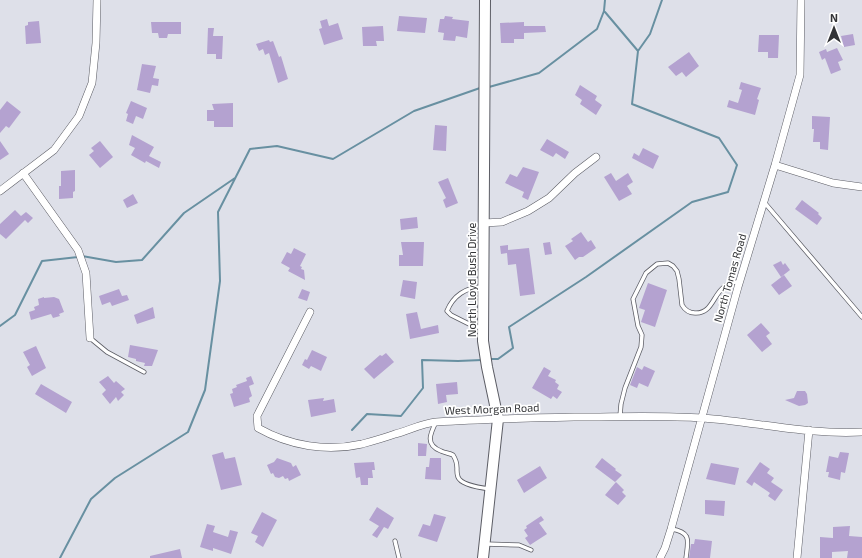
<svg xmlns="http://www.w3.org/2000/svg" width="862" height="558" font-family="'Exo 2',sans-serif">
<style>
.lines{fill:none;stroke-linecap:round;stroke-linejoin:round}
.stream{stroke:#6890a1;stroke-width:2}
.building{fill:#b4a2d0}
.lane-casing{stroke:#5c5d65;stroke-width:5}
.street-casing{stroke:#5c5d65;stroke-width:8}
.secondary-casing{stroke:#5c5d65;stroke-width:12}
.lane{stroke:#fff;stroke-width:3.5}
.street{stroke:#fff;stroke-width:7}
.secondary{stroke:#fff;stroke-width:10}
.labels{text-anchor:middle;stroke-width:3.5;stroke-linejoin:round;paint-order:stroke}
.street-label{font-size:11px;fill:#333437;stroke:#fff}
</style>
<rect width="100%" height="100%" fill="#dee0e9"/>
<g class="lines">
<!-- stream -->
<path class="stream" d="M638 51 650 34 662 0
M489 87 539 73 597 29 604 11 605 0
M82 256 116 262 142 260 184 213 235 178
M0 326 15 315 42 261 78 257
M488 359H498L513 348 509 327 586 277 692 202 728 192 737 165 719 138 632 104 638 51 605 12
M352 430 367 414 401 416 423 388 422 360 458 361 482 360
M60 558 91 499 115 478 188 432 205 390 220 281 218 212 250 149 277 146 333 159 414 111 480 88"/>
</g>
<!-- building -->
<path class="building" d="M399 16 427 18 425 33 397 31Z
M445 16 453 17 452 19 469 21 467 38 456 36 455 41 443 40 444 33 438 32 440 19H444Z
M327 19 329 26 338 23 343 39 324 45 319 29 322 28 320 21Z
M39 21 41 43 26 44 25 26 28 25V22Z
M151 22H181V34H168L167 38H159L158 33H152Z
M524 22V26H545L546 32 524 33V39H514V43H501L500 23Z
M383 26 384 41H376L377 46H363L362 27Z
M208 28H214L213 36H223L222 59H216V54H207Z
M853 34 855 45 844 47 841 36Z
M759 35H779L778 58H768V52H758Z
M269 40 270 42 273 41 279 57 281 56 288 79 278 83 269 53 265 55 263 49 259 51 256 44Z
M837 48 843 60 838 62 841 70 831 74 825 58 822 60 819 52 826 49 827 52Z
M689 52 699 66 686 77 682 72 676 76 668 67Z
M142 64 156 66 153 78 159 79 158 86 152 85 150 93 137 90Z
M741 82 761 88 757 99 759 100 755 115 727 107 729 100 738 103 742 90 739 89Z
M580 85 597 96 595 100 602 105 596 115 580 104 582 100 575 95Z
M7 101 21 112 9 128 6 126 0 133V110Z
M131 101 147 108 143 119 136 116 133 124 126 121 128 114 126 113Z
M233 103V127H214V121H207V110H214L212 104Z
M812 116 830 117 828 150 820 149V142H813L814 129H812Z
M435 125 447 126 446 151 433 150Z
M132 135 154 147 149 156 161 162 159 168 146 161 145 163 131 155 135 148 129 145Z
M547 139 569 152 565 159 556 153 553 157 540 150Z
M0 141 9 154 0 160Z
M100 141 113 157 100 168 89 155 94 151 91 148Z
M643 148 659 156 653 169 632 158 634 153 639 156Z
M523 167 539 172 528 200 522 197 524 192 505 183 510 174 517 177Z
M75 170V191L73 192V198L59 199V186H61V171Z
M611 173 616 181 628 173 633 182 627 186 632 194 619 201 604 177Z
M448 178 458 203 446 208 443 200 446 198 438 182Z
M133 194 138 203 127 208 123 200Z
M802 200 819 213 818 214 822 218 817 225 795 209Z
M15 210 21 216 26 212 33 218 28 223 25 220 6 239 0 234V224Z
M417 217 418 228 401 230 400 219Z
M581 232 588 242 591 240 596 248 583 257H579L575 260 565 246 573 241 571 239Z
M401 242H424L423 266H399V255H403Z
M550 242 552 254 545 255 543 243Z
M508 245V250L529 248 535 294 520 296 516 264 508 265 507 253 501 254 500 246Z
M294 248 306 254 300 266 302 267 301 269 304 270 305 280 288 271 290 268 281 263 287 252 291 254Z
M781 261 783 265 785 263 790 270 781 277 773 265Z
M784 275 792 286 779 295 771 285Z
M403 280 417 282 415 299 400 296Z
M648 283 667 290 655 327 641 322 645 310 639 308Z
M119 289 122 296 127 295 129 300 112 306 110 302 102 305 99 296Z
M302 289 310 292 307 301 298 298Z
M44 297V298L54 297 59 299 64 312 59 314 60 316 53 318 51 314 31 320 29 312 35 310 34 307 39 305 38 299Z
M153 307 155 318 137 324 134 315Z
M417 312 421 329 438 325 439 333 410 339 406 314Z
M761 323 770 333 766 336 772 344 762 352 747 335Z
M130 345 158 350 152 366H144L145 363 136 361V359L128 357Z
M36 346 46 368 32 376 27 367 30 365 23 352Z
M312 350 327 357 321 371 311 366 309 369 302 365 305 359 307 360Z
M386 353 394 362 374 379 364 369 380 355 382 356Z
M644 366 655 371 648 387 639 383 637 388 630 385 637 367 642 370Z
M544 367 551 371 548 376 556 380 555 382 559 385 557 389 562 392 557 399 553 396 551 399 532 388Z
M108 376 114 383 116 381 125 389 121 392 124 395 118 401 116 397 110 404 102 394 106 390 99 382Z
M251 376 254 384 249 386 252 396 249 398 250 402 234 407 230 394 233 393 232 389 237 387 236 385 247 381 246 378Z
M457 382 458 394 446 395 447 402 438 404 436 384Z
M41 384 72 402 66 413 35 394Z
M797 391H805L807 394 808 403 805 405 799 406 785 400 794 398Z
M324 398 323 401 334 399 336 412 311 417 308 400Z
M418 443 427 444 426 456H418Z
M223 452 225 459 235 457 242 485 221 490 212 455Z
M840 452 849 453 845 473 841 472 840 480 828 477 829 472H826L829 456 838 458Z
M277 458 291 463 293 467 296 465 301 475 289 481 288 478 285 479 283 476 279 478 275 477 273 473 271 474 267 465 274 462Z
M430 458H441V480L425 479 426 467H429Z
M602 458 616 469 615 470 622 475 615 482 595 467Z
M374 462 375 470H372L373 478H368V485H361L360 477 356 478 354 463Z
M760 462 770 469 767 473 774 478 771 482 783 490 775 501 768 496 770 493 754 482 752 486 746 482Z
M711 463 739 468 735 485 706 479Z
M540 466 547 478 524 493 517 480Z
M616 482 624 490 622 492 626 496 618 505 605 495Z
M705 500 725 501 724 516 705 514Z
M377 507 394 518 388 529 384 527 377 538 372 535 379 526 369 520Z
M262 512 277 520 263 547 255 542 258 536 251 533Z
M434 514 446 517 437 542 418 536 423 524 430 526Z
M541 516 544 520 539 523 547 534 530 545 525 538 528 536 524 530 527 528 526 526Z
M207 524 215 526 213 532 228 537 230 530 238 532 231 554 213 548V551L200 547Z
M850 526 849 536 862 537V558H847L848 551 832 552V558H820V537L833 538V527Z
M695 539 712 541 710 558H689L691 544H694Z
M180 549 182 558H150V556Z"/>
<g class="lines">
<!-- lane casing -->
<g class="lane-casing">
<path id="lane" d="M764 202 862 317
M482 287C466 287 453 296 447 311L451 315 475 327H483
M90 338 107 352 144 372
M620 416 621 404 625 388 641 347 642 335 638 326 633 299 646 273 657 264 668 263 673 266 677 271 679 279 682 305C685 310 689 313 695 313 712 314 713 295 724 287 728 283 734 282 739 282
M436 422C430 434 425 445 441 451 445 453 449 453 453 455 460 466 455 469 458 477 461 485 482 488 490 489
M671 529C692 532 688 541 686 558
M395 541 399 558
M486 544 519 545 531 550"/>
</g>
<!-- street casing -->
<g class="street-casing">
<path id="street" d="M775 165 833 183 862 187
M23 173 78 250 86 273 90 338
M0 191 54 150 79 116 92 83 96 43 97 0
M484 223 502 222 528 211 549 198 575 173 596 157
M310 312 257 416 258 428C290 446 327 452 362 444 373 441 384 438 395 434 407 431 423 423 436 422 482 419 528 418 574 417 617 417 660 415 703 418 756 422 809 435 862 432
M660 558 665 548 671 529 738 287 775 165 800 75 801 0
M797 558 809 430"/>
</g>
<!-- secondary casing -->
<g class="secondary-casing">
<path id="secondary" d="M483 558 498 419 487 367 483 341 485 0"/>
</g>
<!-- lane -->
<use href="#lane" class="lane"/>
<!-- street -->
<use href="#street" class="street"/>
<!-- secondary -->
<use href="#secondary" class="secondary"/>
</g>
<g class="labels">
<!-- street labels -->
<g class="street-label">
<text transform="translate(730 278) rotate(-74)" y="4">North Tomas Road</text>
<text transform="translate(472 280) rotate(-90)" y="4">North Lloyd Bush Drive</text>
<text transform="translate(492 409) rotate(-2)" y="4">West Morgan Road</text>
</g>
</g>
<!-- north arrow -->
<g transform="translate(834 28)" stroke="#ffffff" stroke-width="3" paint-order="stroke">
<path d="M0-3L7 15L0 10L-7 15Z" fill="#333437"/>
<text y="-6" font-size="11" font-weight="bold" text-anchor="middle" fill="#333437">N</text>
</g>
</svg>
